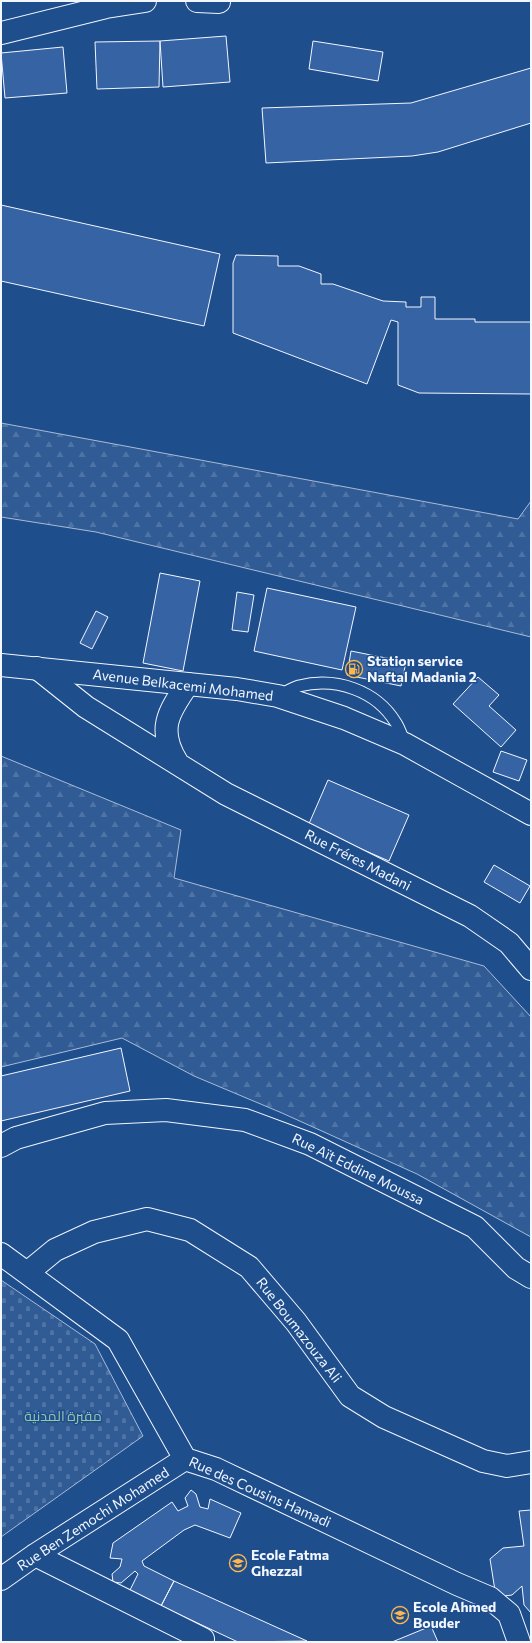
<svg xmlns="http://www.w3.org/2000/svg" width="532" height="1643" font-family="Commissioner,Cairo,sans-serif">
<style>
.forest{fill:url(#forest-firs);stroke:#a8bbd7}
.cemetery{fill:url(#cemetery-stones);stroke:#a8bbd7}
.building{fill:#3563a3;stroke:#f2f6ff}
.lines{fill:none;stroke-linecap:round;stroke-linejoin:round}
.service-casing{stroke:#f2f6ff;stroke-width:13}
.minor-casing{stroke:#f2f6ff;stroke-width:24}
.tertiary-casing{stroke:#f2f6ff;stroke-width:24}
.primary-casing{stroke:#f2f6ff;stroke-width:24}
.service{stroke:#1f4e8c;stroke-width:11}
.minor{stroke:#1f4e8c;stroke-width:22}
.tertiary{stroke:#1f4e8c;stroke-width:22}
.primary{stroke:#1f4e8c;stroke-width:22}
.labels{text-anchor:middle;stroke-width:3;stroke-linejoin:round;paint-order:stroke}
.poi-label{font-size:14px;font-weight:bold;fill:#f2f6ff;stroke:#1f4e8c;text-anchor:start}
.street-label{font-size:14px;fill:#f2f6ff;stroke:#1f4e8c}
.park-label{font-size:14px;fill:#97c8a6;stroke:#1f4e8c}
</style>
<defs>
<pattern id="forest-firs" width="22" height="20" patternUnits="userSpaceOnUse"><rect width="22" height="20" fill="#305b95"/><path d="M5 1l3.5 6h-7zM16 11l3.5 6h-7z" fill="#4e73a5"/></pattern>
<pattern id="cemetery-stones" width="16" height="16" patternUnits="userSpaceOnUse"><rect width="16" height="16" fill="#305b95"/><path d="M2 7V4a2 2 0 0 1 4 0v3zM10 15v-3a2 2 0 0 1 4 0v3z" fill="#4e73a5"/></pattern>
</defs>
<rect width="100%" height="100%" fill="#1f4e8c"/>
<!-- forest -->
<path class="forest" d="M1 423 518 519 531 501V637L96 532 1 517Z
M1 756 181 830 174 878 484 966 531 1017V1237L417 1174 282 1113 194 1076 122 1038 1 1067Z"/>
<!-- cemetery -->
<path class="cemetery" d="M1 1280 95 1344 143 1436 1 1537Z"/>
<!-- building -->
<path class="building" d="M226 36 230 82 163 87 160 41Z
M160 41 159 87 97 89 95 42Z
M313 41 383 52 378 81 309 69Z
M63 47 67 93 5 98 1 53Z
M531 68V123L438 152 412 156 266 163 262 108 411 103Z
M1 205 220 254 204 326 1 281Z
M236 255 278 256V266H299L321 274V284H333L383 301 406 302V307H421V297H435V319H475V322H531V394L419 393 398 385V322L391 320 367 384 233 333V263Z
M160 573 200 581 183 671 143 663Z
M267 588 356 607 342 670 254 651Z
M237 592 254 595 248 632 232 630Z
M96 611 108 617 92 649 80 643Z
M351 651 406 662 401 686 347 675Z
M478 677 499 695 489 706 516 730 501 747 453 704Z
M501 751 527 760 519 781 493 772Z
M328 780 409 815 389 861 308 826Z
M494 865 530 886 520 903 484 882Z
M121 1048 130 1091 1 1121V1076Z
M191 1490 196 1494 200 1507 208 1509 210 1499 241 1513 230 1538 195 1525 184 1530 142 1561 144 1566 174 1581 161 1606 130 1590 138 1574 135 1571 121 1583 113 1582 112 1574 120 1567 122 1559 110 1558 113 1543 172 1502 178 1511 188 1506 185 1498Z
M531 1510V1613L524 1605 522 1586 512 1595 496 1597 490 1559 503 1548 524 1546 519 1511Z
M174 1581 307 1641 238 1642 161 1606Z
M431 1626 438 1642H392Z"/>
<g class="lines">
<!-- service casing -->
<g class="service-casing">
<path id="service" d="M280 695C286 692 293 688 299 686 336 677 376 690 396 723 400 729 402 737 405 743"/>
</g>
<!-- minor casing -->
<g class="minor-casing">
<path id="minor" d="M197 1 219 2
M1 33 106 7 145 1
M1 1146 16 1138 105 1113 166 1110 245 1120 310 1144 475 1227 516 1268 531 1277
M1 1254 118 1340 185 1459 216 1469 457 1584 490 1598 509 1614 519 1642
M27 1273 55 1250 94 1232 147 1219 190 1230 249 1267 296 1322 350 1396 384 1417 483 1461 507 1466 531 1462
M35 1555 203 1639
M1 1579 35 1555 185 1459"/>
</g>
<!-- tertiary casing -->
<g class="tertiary-casing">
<path id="tertiary" d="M37 668 86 707 226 794 470 916 509 943 531 969
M177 762C157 730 168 712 188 684"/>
</g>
<!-- primary casing -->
<g class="primary-casing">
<path id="primary" d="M1 665 237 689 278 696 344 718 405 744 531 814"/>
</g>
<!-- service -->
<use href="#service" class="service"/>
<!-- minor -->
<use href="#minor" class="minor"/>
<!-- tertiary -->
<use href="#tertiary" class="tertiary"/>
<!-- primary -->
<use href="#primary" class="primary"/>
</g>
<!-- icons -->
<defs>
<g id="fuel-ring" transform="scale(0.9)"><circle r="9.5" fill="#1f4e8c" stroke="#ffb74d" stroke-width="1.5"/><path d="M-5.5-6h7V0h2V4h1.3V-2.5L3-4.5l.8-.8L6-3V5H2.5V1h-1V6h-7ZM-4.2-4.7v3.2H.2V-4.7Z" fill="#ffb74d"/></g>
<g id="school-ring" transform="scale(0.9)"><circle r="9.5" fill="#1f4e8c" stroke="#ffb74d" stroke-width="1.5"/><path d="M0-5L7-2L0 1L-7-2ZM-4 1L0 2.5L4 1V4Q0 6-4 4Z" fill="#ffb74d"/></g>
</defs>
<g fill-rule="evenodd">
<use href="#fuel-ring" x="354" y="669"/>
<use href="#school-ring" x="238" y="1563"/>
<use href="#school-ring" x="400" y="1615"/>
</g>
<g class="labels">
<!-- poi labels -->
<g class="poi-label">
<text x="367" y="666">Station service<tspan x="367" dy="16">Naftal Madania 2</tspan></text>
<text x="251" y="1560">Ecole Fatma<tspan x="251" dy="16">Ghezzal</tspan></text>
<text x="413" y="1612">Ecole Ahmed<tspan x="413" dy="16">Bouder</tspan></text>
</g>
<!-- street labels -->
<g class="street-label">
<text transform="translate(183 685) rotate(7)" y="5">Avenue Belkacemi Mohamed</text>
<text transform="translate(358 860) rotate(27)" y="5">Rue Fréres Madani</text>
<text transform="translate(358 1169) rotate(26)" y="5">Rue Aït Eddine Moussa</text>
<text transform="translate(299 1330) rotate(52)" y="5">Rue Boumazouza Ali</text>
<text transform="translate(260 1492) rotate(24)" y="5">Rue des Cousins Hamadi</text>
<text transform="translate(93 1519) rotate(-33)" y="5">Rue Ben Zemochi Mohamed</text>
</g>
<!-- park labels -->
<g class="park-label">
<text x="63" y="1421">مقبرة المدنية</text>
</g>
</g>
<!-- border -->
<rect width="532" height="1643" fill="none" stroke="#f2f6ff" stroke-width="4"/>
</svg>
